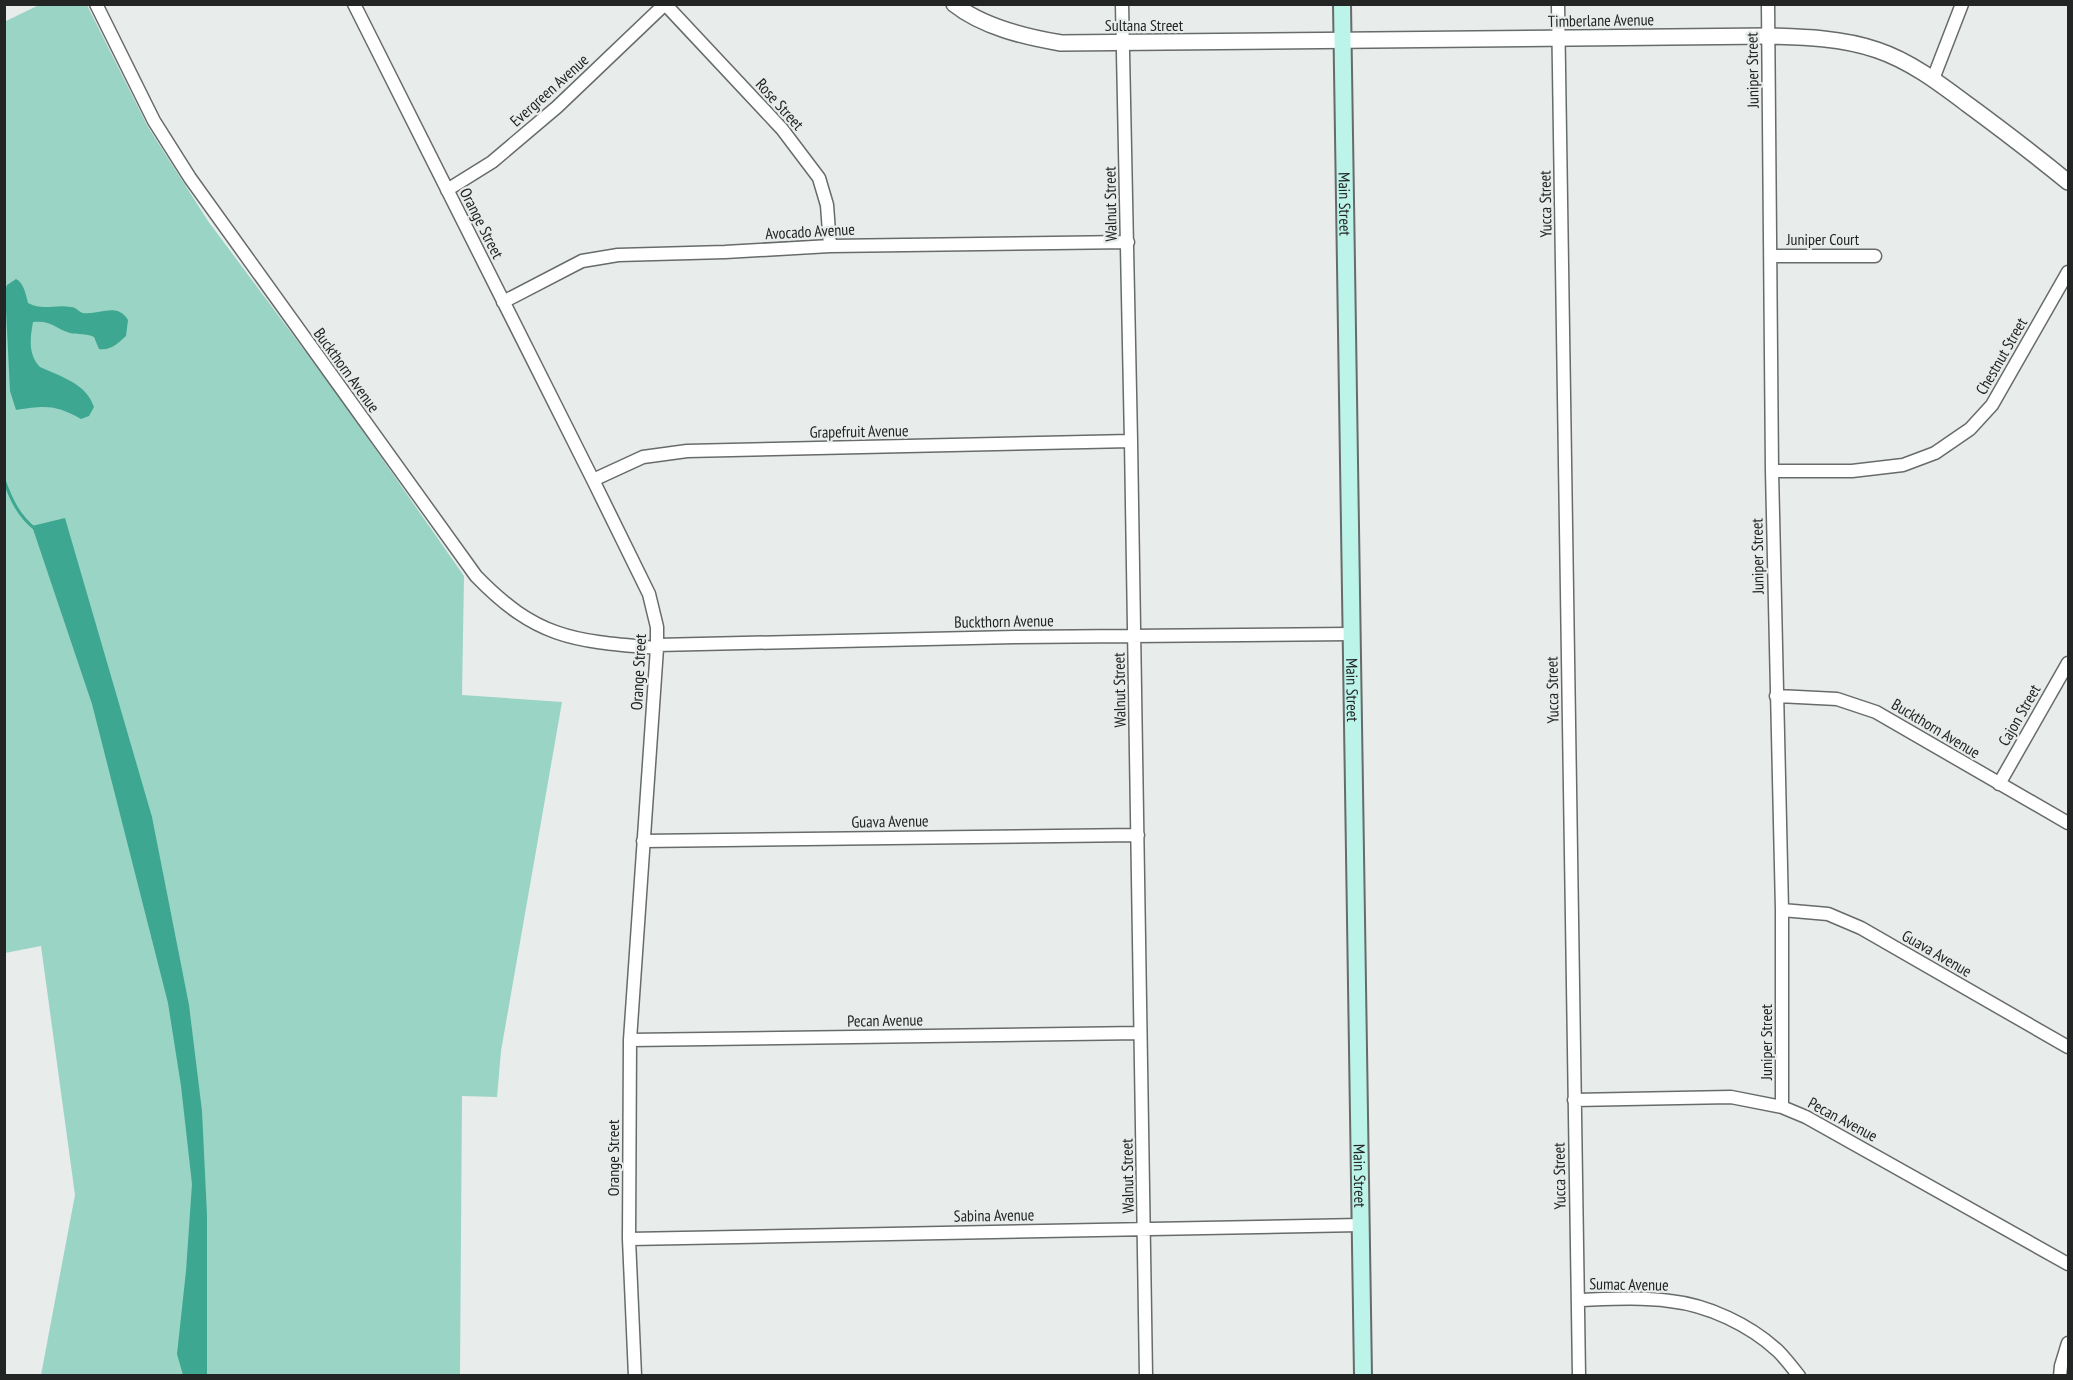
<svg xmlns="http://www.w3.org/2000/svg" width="2073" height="1380" font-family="'PT Sans Narrow',sans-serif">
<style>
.green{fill:#9ad4c5}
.water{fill:#3da791}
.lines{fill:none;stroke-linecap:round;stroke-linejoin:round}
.stream{stroke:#3da791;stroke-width:3}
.minor-casing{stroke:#676b6a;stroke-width:15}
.tertiary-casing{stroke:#676b6a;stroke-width:18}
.secondary-casing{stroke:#676b6a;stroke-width:20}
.minor{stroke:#fff;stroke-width:12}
.tertiary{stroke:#fff;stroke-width:15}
.secondary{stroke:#bdf4ea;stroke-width:16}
.labels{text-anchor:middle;stroke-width:4.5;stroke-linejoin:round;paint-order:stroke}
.street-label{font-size:16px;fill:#232524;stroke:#e8eceb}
</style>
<rect width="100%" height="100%" fill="#e8eceb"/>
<!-- green -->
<path class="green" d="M39 5H87L148 127 208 221 339 397 464 576 462 695 562 702 501 1051 497 1097 462 1096 460 1375H41L75 1195 41 946 5 953 4 20 6 21Z"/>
<!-- water -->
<path class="water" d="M16 279C24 283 26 295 28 303 43 311 55 304 71 307 76 307 79 312 83 313 100 315 117 302 128 320L126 336C118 343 111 351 99 349L94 337C86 333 78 335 70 333 54 328 52 320 33 322 30 339 28 354 40 367 61 377 86 383 94 407L89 416 81 419C54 404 45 406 16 410L10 391 5 290 7 285Z
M65 518 152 817 189 1005 202 1111 207 1215V1375H183L177 1354 186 1271 192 1184 181 1086 168 1003 92 704 32 526Z"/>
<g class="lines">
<!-- stream -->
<path class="stream" d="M4 480C11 499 18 515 34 528"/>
<!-- minor casing -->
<g class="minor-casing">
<path id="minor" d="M96 4 154 121 190 178 476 576C537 639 574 641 657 648
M354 4 593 480 649 594 657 627V648L630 1040 629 1239 635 1376
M665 4 782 129 819 178 827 205 830 246
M1122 4 1131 441 1146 1376
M1558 4 1579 1376
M1768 4 1772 471 1782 910V1107
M1933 79 1962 4
M447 190 492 162 557 107 665 4
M1771 256H1875
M503 302 582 261 618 255 725 252 830 246 1128 242
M1772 471H1852L1903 465 1935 453 1970 429 1992 405 2068 272
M593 480 643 457 687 451 1131 441
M657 645 1015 637 1351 634
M1776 696 1837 699 1876 712 2068 823
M1999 784 2068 663
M643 841 1138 835
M1782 910 1828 914 1861 928 2068 1047
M630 1040 1140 1033
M1574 1100 1731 1097 1782 1107 1806 1117 2068 1264
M629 1239 1360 1225
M1578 1300C1609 1299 1640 1297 1670 1301 1708 1305 1750 1325 1778 1351 1785 1358 1792 1367 1799 1376
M2060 1376 2061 1366 2068 1343"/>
</g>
<!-- tertiary casing -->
<g class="tertiary-casing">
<path id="tertiary" d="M954 4C983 27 1025 37 1061 43L1768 36C1804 37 1842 38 1877 50 1910 61 1939 83 1967 104 2001 129 2035 155 2068 182"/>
</g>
<!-- secondary casing -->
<g class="secondary-casing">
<g id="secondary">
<path id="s1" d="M1342 4 1363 1376"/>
</g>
</g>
<!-- minor -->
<use href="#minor" class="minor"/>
<!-- tertiary -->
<use href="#tertiary" class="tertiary"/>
<!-- secondary -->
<use href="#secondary" class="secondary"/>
</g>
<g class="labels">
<!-- street labels -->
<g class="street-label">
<text transform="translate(1601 20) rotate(-1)" y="6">Timberlane Avenue</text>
<text x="1144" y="31">Sultana Street</text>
<text transform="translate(1752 70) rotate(-91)" y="6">Juniper Street</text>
<text transform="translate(549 90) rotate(-42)" y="6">Evergreen Avenue</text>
<text transform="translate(780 104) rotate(48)" y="6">Rose Street</text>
<text transform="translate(1110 204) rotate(-91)" y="6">Walnut Street</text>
<text dy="6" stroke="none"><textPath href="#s1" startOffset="200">Main Street</textPath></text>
<text transform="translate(1545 204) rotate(-91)" y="6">Yucca Street</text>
<text transform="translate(482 223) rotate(63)" y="6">Orange Street</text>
<text transform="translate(810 231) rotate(-3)" y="6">Avocado Avenue</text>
<text x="1823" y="245">Juniper Court</text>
<text transform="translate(2001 356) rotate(-60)" y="6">Chestnut Street</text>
<text transform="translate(347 370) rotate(54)" y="6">Buckthorn Avenue</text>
<text transform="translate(859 431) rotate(-1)" y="6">Grapefruit Avenue</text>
<text transform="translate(1757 556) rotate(-91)" y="6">Juniper Street</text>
<text transform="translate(1004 621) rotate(-1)" y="6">Buckthorn Avenue</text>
<text transform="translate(638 672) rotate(-87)" y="6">Orange Street</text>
<text transform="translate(1119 690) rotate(-91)" y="6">Walnut Street</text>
<text dy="6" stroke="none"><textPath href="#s1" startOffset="686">Main Street</textPath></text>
<text transform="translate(1552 690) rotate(-91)" y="6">Yucca Street</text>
<text transform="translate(2019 715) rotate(-60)" y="6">Cajon Street</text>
<text transform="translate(1936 728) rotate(31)" y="6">Buckthorn Avenue</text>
<text transform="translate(890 821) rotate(-1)" y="6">Guava Avenue</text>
<text transform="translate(1937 953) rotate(30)" y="6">Guava Avenue</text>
<text transform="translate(885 1020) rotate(-1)" y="6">Pecan Avenue</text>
<text transform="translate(1766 1042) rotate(-90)" y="6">Juniper Street</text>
<text transform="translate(1843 1119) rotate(28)" y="6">Pecan Avenue</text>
<text transform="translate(613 1158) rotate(-90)" y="6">Orange Street</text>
<text transform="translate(1127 1176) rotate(-91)" y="6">Walnut Street</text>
<text dy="6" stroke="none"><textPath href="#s1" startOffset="1172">Main Street</textPath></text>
<text transform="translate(1559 1176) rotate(-91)" y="6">Yucca Street</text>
<text transform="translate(994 1215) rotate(-1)" y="6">Sabina Avenue</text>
<text transform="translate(1629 1284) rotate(1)" y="6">Sumac Avenue</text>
</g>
</g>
<!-- border -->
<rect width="2073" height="1380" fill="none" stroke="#232524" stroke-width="12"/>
</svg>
